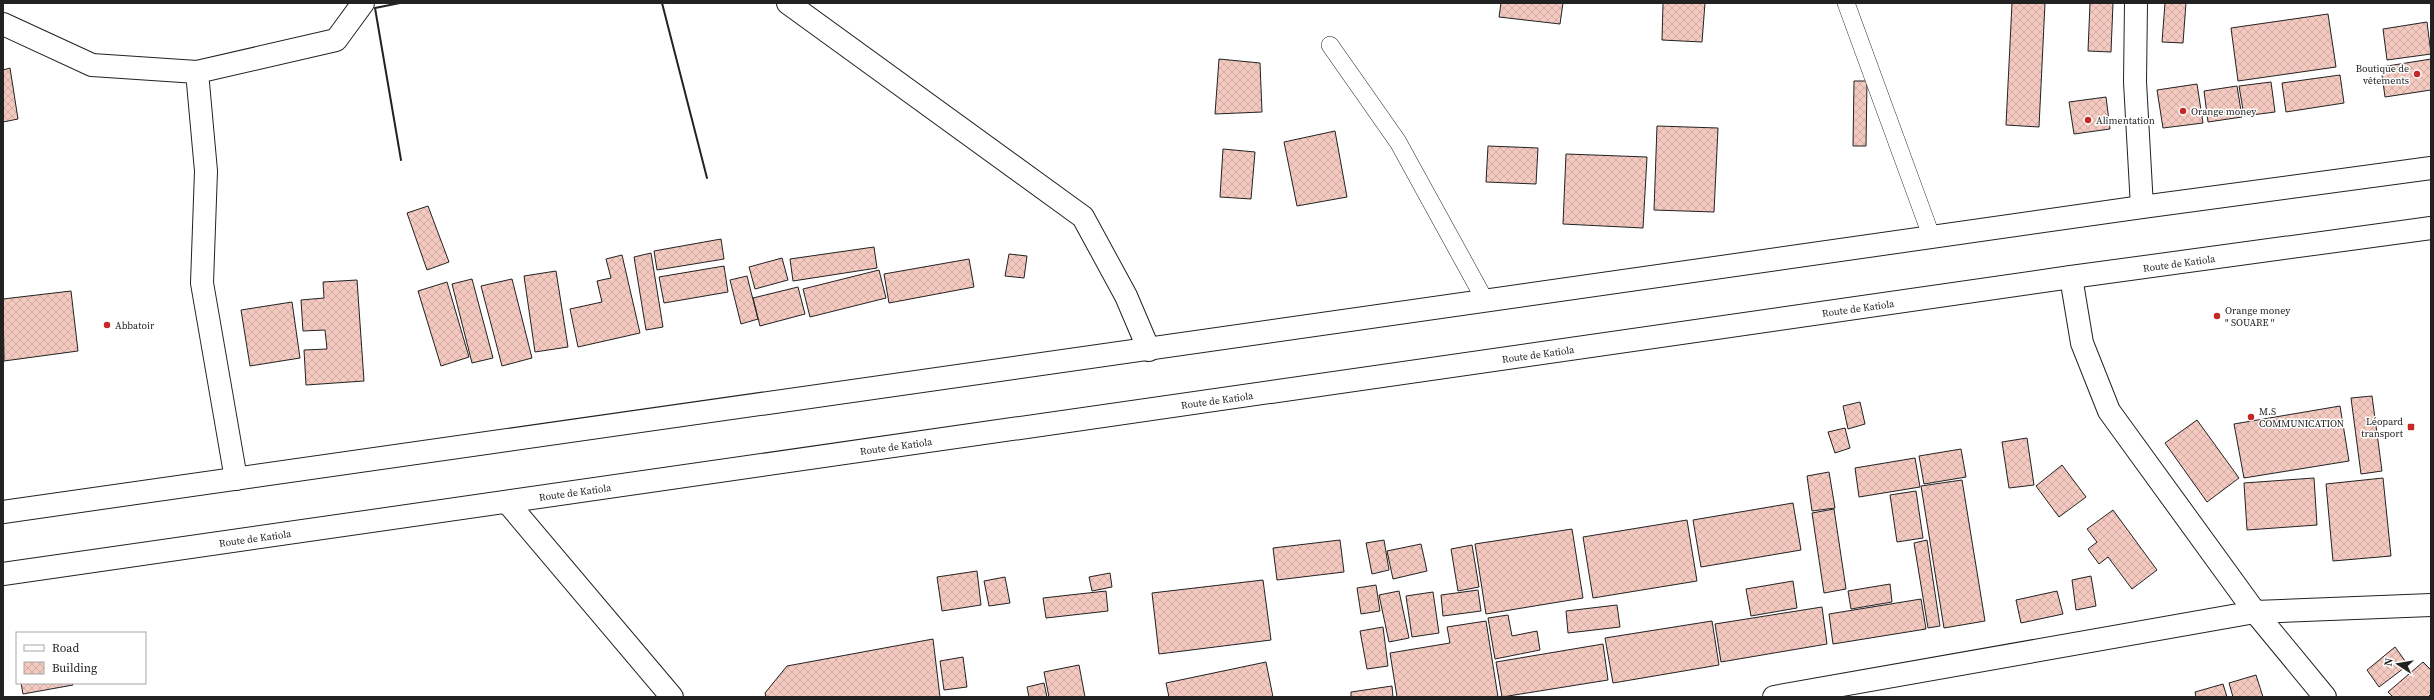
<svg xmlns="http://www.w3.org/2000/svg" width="2434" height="700" font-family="'Source Serif 4',serif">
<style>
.building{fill:url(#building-cross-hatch);stroke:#222}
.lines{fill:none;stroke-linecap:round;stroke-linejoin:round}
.service-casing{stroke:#222;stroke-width:18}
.minor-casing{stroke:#222;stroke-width:24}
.tertiary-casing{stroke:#222;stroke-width:24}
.trunk-casing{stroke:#222;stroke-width:24}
.service{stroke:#fff;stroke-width:17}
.minor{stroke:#fff;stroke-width:22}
.tertiary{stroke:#fff;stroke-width:22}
.trunk{stroke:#fff;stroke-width:22}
.wall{stroke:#222;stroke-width:2}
.poi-dot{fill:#c62828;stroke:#fff;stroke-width:1.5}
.labels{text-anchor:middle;stroke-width:3;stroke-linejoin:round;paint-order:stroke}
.poi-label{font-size:10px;fill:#222;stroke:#fff;text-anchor:start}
.street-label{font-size:10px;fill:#222;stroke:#fff}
</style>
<defs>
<pattern id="building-cross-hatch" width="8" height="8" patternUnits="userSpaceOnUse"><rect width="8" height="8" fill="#f3c9c0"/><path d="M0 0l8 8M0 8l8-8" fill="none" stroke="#d0aca5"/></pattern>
</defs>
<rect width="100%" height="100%" fill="#fff"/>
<!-- building -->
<path class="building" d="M1501 3H1563L1560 24 1499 17Z
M1663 3H1705L1702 42 1662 40Z
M2012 3H2045L2039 127 2006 125Z
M2090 3H2113L2111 52 2088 51Z
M2165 3H2186L2183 43 2162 42Z
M2328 14 2336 67 2238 81 2231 28Z
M2427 22 2431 54 2387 60 2383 29Z
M1219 59 1260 63 1262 112 1215 114Z
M2431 59V90L2385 97 2381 67Z
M10 68 18 119 3 122V70Z
M2340 75 2344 103 2286 112 2282 83Z
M1854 81H1867L1866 146H1853Z
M2271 82 2275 112 2244 116 2239 86Z
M2197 84 2203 123 2163 128 2157 90Z
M2237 86 2242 117 2208 122 2204 91Z
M2106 97 2110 129 2074 134 2069 102Z
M1657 126 1718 128 1714 212 1654 210Z
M1335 131 1347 197 1297 206 1284 142Z
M1488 146 1538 148 1536 184 1486 182Z
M1223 149 1255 152 1251 199 1220 197Z
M1566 154 1647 157 1643 228 1563 224Z
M428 206 449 262 427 270 407 213Z
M721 239 724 259 657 270 654 251Z
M874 247 877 268 793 281 790 259Z
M651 253 663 327 646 330 634 257Z
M1009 254 1027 256 1024 278 1005 276Z
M622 255 640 333 578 347 570 309 602 302 597 281 611 278 606 259Z
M782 258 788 280 755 289 749 267Z
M969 259 974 287 889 303 884 274Z
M724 266 728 292 664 303 659 277Z
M879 270 886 298 810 317 803 289Z
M556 271 568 347 535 352 524 276Z
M747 276 758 319 741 324 730 280Z
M472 279 493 358 472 363 452 284Z
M512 279 532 358 502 366 481 286Z
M357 280 364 381 306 385 304 350 327 349 325 330 303 331 301 300 324 298 323 282Z
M447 282 469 357 441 366 418 291Z
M798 287 805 314 760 326 753 298Z
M71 291 78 351 4 361 3 299Z
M292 302 300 358 250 366 241 310Z
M2372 396 2382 471 2361 474 2351 398Z
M1860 402 1865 424 1848 429 1843 406Z
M2340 406 2349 461 2244 478 2234 424Z
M2197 420 2239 478 2207 502 2165 443Z
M1845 428 1850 448 1835 453 1828 432Z
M2027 438 2034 485 2009 488 2002 442Z
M1961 449 1966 477 1924 484 1919 456Z
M1915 458 1920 487 1859 497 1855 468Z
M2062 465 2086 497 2059 517 2036 486Z
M1829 472 1835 508 1812 511 1807 476Z
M2314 478 2317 525 2247 530 2244 483Z
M2383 478 2391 556 2333 561 2326 484Z
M1962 480 1985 621 1944 628 1921 486Z
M1916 491 1923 538 1897 542 1890 495Z
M1793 503 1801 550 1701 567 1693 520Z
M1834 509 1846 589 1824 593 1812 513Z
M2113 510 2157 570 2132 589 2108 557 2099 564 2088 549 2097 542 2087 529Z
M1687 520 1697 581 1593 598 1583 537Z
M1572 529 1583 598 1486 614 1475 544Z
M1340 540 1344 572 1277 580 1273 548Z
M1384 540 1389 570 1372 574 1366 543Z
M1927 540 1940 626 1928 628 1914 543Z
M1421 544 1427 571 1393 579 1387 551Z
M1472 545 1479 587 1458 591 1451 549Z
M977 571 981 605 942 611 937 577Z
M1110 573 1112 587 1092 591 1089 577Z
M2091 576 2096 606 2076 610 2072 580Z
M1005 577 1010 603 989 606 984 581Z
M1263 580 1271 640 1159 654 1152 593Z
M1793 581 1797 608 1751 616 1746 589Z
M1890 584 1892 602 1851 609 1848 591Z
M1376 585 1380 611 1361 614 1357 588Z
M1478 590 1481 611 1443 616 1441 595Z
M1106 591 1108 611 1046 618 1043 598Z
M1399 591 1409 638 1389 642 1379 595Z
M2057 591 2063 614 2021 623 2016 600Z
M1433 592 1439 633 1412 637 1406 596Z
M1921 599 1926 629 1833 644 1829 614Z
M1617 605 1620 627 1568 633 1566 611Z
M1822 607 1827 644 1721 662 1715 624Z
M1508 615 1512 636 1537 631 1540 650 1495 659 1488 618Z
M1486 621 1498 697H1397L1390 653 1450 643 1447 627Z
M1712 621 1719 665 1613 683 1605 638Z
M1383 627 1388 666 1367 669 1360 631Z
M933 639 940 697H766L765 693 787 666Z
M1603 644 1608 680 1502 697 1496 662Z
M2395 647 2408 665 2379 687 2367 670Z
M963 657 967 687 944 690 940 661Z
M1266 662 1273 697H1169L1166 683Z
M2423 662 2431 670V694L2428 697H2393L2388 692Z
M1079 665 1085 697H1049L1044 672Z
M2256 675 2263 697H2233L2229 683Z
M21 683H72L73 685 23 694Z
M1044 683 1047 697H1029L1027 687Z
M2223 684 2227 697H2196L2195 692Z
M1392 686 1393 697H1351V692Z"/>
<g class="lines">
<!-- service casing -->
<g class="service-casing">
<path id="service" d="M1846 3 1932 238
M1330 45 1398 142 1486 302"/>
</g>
<!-- minor casing -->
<g class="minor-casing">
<path id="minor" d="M788 3 1083 217 1126 296 1149 350
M2136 3 2135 82 2142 207
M3 24 92 65 197 72 336 40 363 3
M197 72 206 171 202 283 236 479
M2071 277 2082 343 2109 411 2255 612 2325 697
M1774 697 2255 612 2431 605"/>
</g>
<!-- tertiary casing -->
<g class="tertiary-casing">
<path id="tertiary" d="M507 502 672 697"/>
</g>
<!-- trunk casing -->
<g class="trunk-casing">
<path id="trunk" d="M3 512 2142 207 2431 168
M3 574 2071 277 2431 228"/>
</g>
<!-- service -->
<use href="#service" class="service"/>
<!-- minor -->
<use href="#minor" class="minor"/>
<!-- tertiary -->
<use href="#tertiary" class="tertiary"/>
<!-- trunk -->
<use href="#trunk" class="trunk"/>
<!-- wall -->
<path class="wall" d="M400 3 375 8 401 160
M662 3 707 178"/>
</g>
<!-- markers -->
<g class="poi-dot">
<circle cx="2417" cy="74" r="4"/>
<circle cx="2183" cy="111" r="4"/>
<circle cx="2088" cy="120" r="4"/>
<circle cx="2217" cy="316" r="4"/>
<circle cx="107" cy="325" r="4"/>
<circle cx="2251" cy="417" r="4"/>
<rect x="2407" y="423" width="8" height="8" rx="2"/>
</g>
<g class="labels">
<!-- poi labels -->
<g class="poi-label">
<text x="2409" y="72" text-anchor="end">Boutique de<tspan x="2409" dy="12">vêtements</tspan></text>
<text x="2191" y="115">Orange money</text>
<text x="2096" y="124">Alimentation</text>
<text x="2225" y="314">Orange money<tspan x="2225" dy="12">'' SOUARE ''</tspan></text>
<text x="115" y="329">Abbatoir</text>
<text x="2259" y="415">M.S<tspan x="2259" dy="12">COMMUNICATION</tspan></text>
<text x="2403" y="425" text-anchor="end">Léopard<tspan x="2403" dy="12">transport</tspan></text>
</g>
<!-- street labels -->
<g class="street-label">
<text transform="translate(2179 263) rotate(-8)" y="4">Route de Katiola</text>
<text transform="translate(1858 308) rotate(-8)" y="4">Route de Katiola</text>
<text transform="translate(1538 354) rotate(-8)" y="4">Route de Katiola</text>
<text transform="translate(1217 400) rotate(-8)" y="4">Route de Katiola</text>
<text transform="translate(896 446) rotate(-8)" y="4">Route de Katiola</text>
<text transform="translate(575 492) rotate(-8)" y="4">Route de Katiola</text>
<text transform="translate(255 538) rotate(-8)" y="4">Route de Katiola</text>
</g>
</g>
<!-- border -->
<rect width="2434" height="700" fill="none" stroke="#222222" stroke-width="8"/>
<!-- legend -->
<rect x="16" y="632" width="130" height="52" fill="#ffffff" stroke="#a7a7a7"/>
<rect x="24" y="645" width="20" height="6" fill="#ffffff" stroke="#a7a7a7"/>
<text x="52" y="652" font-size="12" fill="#222222">Road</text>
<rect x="24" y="662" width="20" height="12" fill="url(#building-cross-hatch)" stroke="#a7a7a7"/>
<text x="52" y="672" font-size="12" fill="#222222">Building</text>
<!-- north arrow -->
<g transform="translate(2398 664) rotate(282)" stroke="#ffffff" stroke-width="3" paint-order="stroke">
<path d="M0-3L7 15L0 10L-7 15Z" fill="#222222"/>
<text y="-6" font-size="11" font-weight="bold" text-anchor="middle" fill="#222222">N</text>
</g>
</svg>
